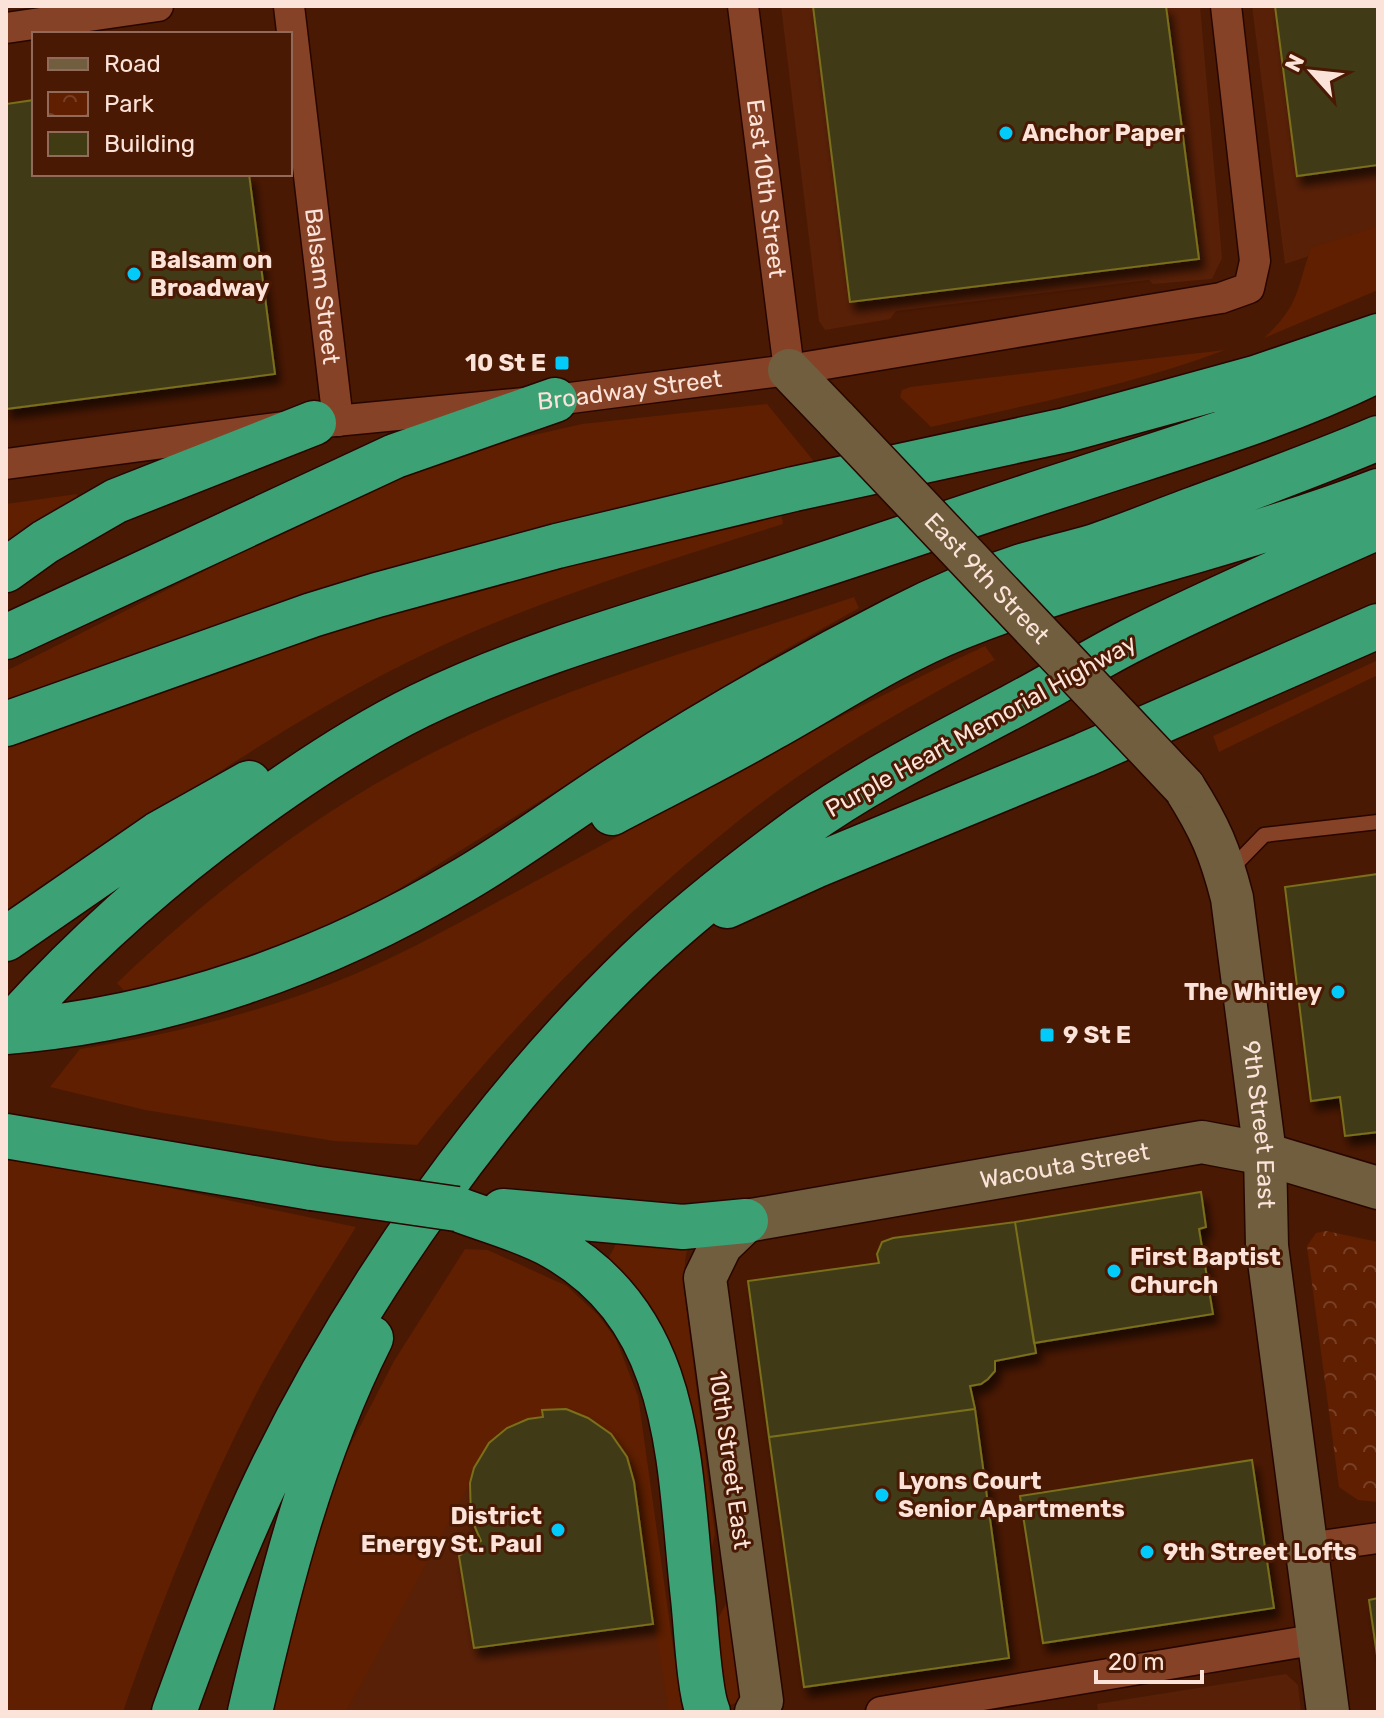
<svg xmlns="http://www.w3.org/2000/svg" width="1384" height="1718" font-family="Rubik,sans-serif">
<style>
.built{fill:#582007}
.grass{fill:#5f1f00}
.park{fill:url(#park-crowns)}
.building{fill:#403b13;stroke:#7a6f1b;stroke-width:2;filter:url(#shadow)}
.lines{fill:none;stroke-linecap:round;stroke-linejoin:round}
.lane-casing{stroke:#270600;stroke-width:17}
.street-casing{stroke:#270600;stroke-width:33}
.secondary-casing{stroke:#270600;stroke-width:45}
.highway-casing{stroke:#270600;stroke-width:47}
.lane{stroke:#864226;stroke-width:14}
.street{stroke:#864226;stroke-width:30}
.secondary{stroke:#705e3e;stroke-width:42}
.highway{stroke:#3da176;stroke-width:44}
.secondary-bridge-casing{stroke:#270600;stroke-width:45;stroke-linecap:butt}
.highway-bridge-casing{stroke:#270600;stroke-width:47;stroke-linecap:butt}
.secondary-bridge{stroke:#705e3e;stroke-width:42}
.highway-bridge{stroke:#3da176;stroke-width:44}
.poi-dot{fill:#02cbf9;stroke:#4a1903;stroke-width:3}
.labels{text-anchor:middle;stroke-width:6;stroke-linejoin:round;paint-order:stroke}
.poi-label{font-size:24px;font-weight:bold;fill:#fce3d9;stroke:#4a1903;text-anchor:start}
.street-label{font-size:24px;fill:#fce3d9;stroke:#4a1903}
</style>
<defs>
<pattern id="park-crowns" width="20" height="18" patternUnits="userSpaceOnUse" patternTransform="scale(2)"><rect width="20" height="18" fill="#5f1f00"/><path d="M2 6a3 3 0 1 1 6 0M12 15a3 3 0 1 1 6 0" fill="none" stroke="#773f25"/></pattern>
<filter id="shadow"><feDropShadow dx="5" dy="9" stdDeviation="4" flood-color="#0009"/></filter>
</defs>
<rect width="100%" height="100%" fill="#4a1903"/>
<!-- built -->
<path class="built" d="M781 6H1200L1222 258 1212 279 1153 284 1149 280 896 311 890 319 825 330 819 321Z
M1252 6H1378V233L1285 264Z
M638 1396 682 1712H346L500 1410Z
M1286 1674 1298 1685 1301 1712H1098L1097 1704Z"/>
<!-- grass -->
<path class="grass" d="M1378 226V290L1264 338C1300 305 1296 290 1311 248Z
M1225 350C1130 386 1029 404 931 427L900 397 902 390 910 387Z
M767 404 817 465 6 705V671L232 557 307 511 442 461 516 439 582 424Z
M77 494 78 508 6 555V504Z
M781 513 783 524C652 566 520 605 398 667 259 738 133 830 6 919V741L381 609Z
M854 597 859 608 772 657 381 900 332 928 131 998 117 983C211 893 317 811 434 752 566 684 713 645 854 597Z
M985 646 995 660C907 707 820 756 742 818 621 915 513 1023 417 1145L334 1141 145 1110 50 1087 80 1049C174 1034 267 1011 355 974 425 944 492 904 560 868 700 792 839 713 985 646Z
M1378 660V675L1219 752 1213 736Z
M6 1160 98 1173 356 1227C319 1286 281 1345 250 1406 200 1505 159 1608 123 1712H6Z
M620 1236 692 1241 686 1254 683 1282 715 1534 708 1565 673 1357C656 1312 639 1293 608 1259Z
M465 1249 488 1250 567 1286 598 1315 616 1339 638 1396 682 1712H669L627 1457C605 1424 584 1408 542 1410L543 1417C504 1422 481 1446 470 1483L346 1712H258L329 1486 394 1361Z
M727 1602 740 1702 726 1706 715 1624Z"/>
<!-- park -->
<path class="park" d="M1326 1231 1378 1242V1502L1358 1500 1339 1487 1307 1246 1316 1233Z"/>
<!-- building -->
<path class="building" d="M813 6H1166L1199 259 850 302Z
M1275 6H1378V165L1297 176Z
M34 100V174H249L275 374 6 409V104Z
M1378 874V1132L1345 1136 1340 1097 1311 1101 1285 887Z
M1201 1192 1206 1227 1199 1229 1213 1314 1034 1343 1015 1222Z
M1015 1222 1036 1353 995 1361V1371L988 1379 981 1384 970 1386 975 1409 769 1437 748 1281 879 1263 877 1254 882 1242 893 1238Z
M566 1409 588 1418 611 1434 627 1457 634 1482 653 1624 474 1648 459 1556 481 1541 471 1518 470 1483 474 1468 489 1443 507 1428 528 1419 543 1417 542 1410Z
M975 1409 1009 1658 804 1687 769 1437Z
M1252 1460 1274 1608 1043 1643 1020 1496Z
M1378 1598V1662L1369 1600Z"/>
<g class="lines">
<!-- lane casing -->
<g class="lane-casing">
<path id="lane" d="M1230 870 1264 835 1378 822"/>
</g>
<!-- street casing -->
<g class="street-casing">
<g id="street">
<path id="s1" d="M289 6 338 421"/>
<path id="s2" d="M743 6 789 370"/>
<path d="M6 28 158 6"/>
<path id="s3" d="M6 464 314 423 555 400 789 370 1221 298 1249 288 1255 261 1226 6"/>
<path d="M1307 1548 1378 1538"/>
<path d="M881 1712 1319 1639"/>
</g>
</g>
<!-- secondary casing -->
<g class="secondary-casing">
<g id="secondary">
<path d="M789 370 837 420"/>
<path id="s4" d="M1184 787C1210 828 1220 851 1232 898L1265 1154 1267 1246 1328 1712"/>
<path id="s5" d="M756 1712 762 1701 705 1278 721 1245 746 1221 1202 1142 1265 1154 1378 1188"/>
</g>
</g>
<!-- highway casing -->
<g class="highway-casing">
<path id="highway" d="M6 570 45 542 116 501 314 423
M6 637 395 456 555 400
M6 724 312 615 377 595 557 546 794 489 1066 430 1255 378 1378 336
M612 813C665 785 720 758 772 728 833 694 893 654 958 628 1095 573 1241 544 1378 491
M727 906 815 866 1084 755 1378 626
M6 939 158 834 249 783
M6 1031C77 951 155 881 241 818 298 776 356 737 419 706 524 655 636 624 747 589 856 555 963 517 1072 482 1174 448 1281 418 1378 370
M6 1032C167 1019 324 963 462 881 517 849 567 811 620 777 709 720 802 667 896 619 937 598 979 580 1022 566 1046 559 1071 553 1095 546 1128 535 1161 521 1194 509 1256 486 1317 464 1378 438
M6 1136 312 1188
M457 1209C488 1221 524 1230 554 1247 685 1322 678 1467 693 1598 696 1624 699 1692 708 1712
M503 1211 683 1227 746 1221
M174 1712C204 1629 234 1546 273 1467 362 1286 492 1102 637 962 687 914 745 869 801 828 868 780 942 744 1015 705 1053 685 1091 661 1130 641 1211 600 1295 564 1378 527
M250 1712C279 1585 312 1455 371 1338"/>
</g>
<!-- lane -->
<use href="#lane" class="lane"/>
<!-- street -->
<use href="#street" class="street"/>
<!-- secondary -->
<use href="#secondary" class="secondary"/>
<!-- highway -->
<use href="#highway" class="highway"/>
<!-- secondary-bridge casing -->
<g class="secondary-bridge-casing">
<g id="secondary-bridge">
<path id="s6" d="M837 420 1184 787"/>
</g>
</g>
<!-- highway-bridge casing -->
<g class="highway-bridge-casing">
<path id="highway-bridge" d="M312 1188 457 1209"/>
</g>
<!-- secondary-bridge -->
<use href="#secondary-bridge" class="secondary-bridge"/>
<!-- highway-bridge -->
<use href="#highway-bridge" class="highway-bridge"/>
</g>
<!-- markers -->
<g class="poi-dot">
<circle cx="1006" cy="133" r="8"/>
<circle cx="134" cy="274" r="8"/>
<rect x="554" y="355" width="16" height="16" rx="4"/>
<circle cx="1338" cy="992" r="8"/>
<rect x="1039" y="1027" width="16" height="16" rx="4"/>
<circle cx="1114" cy="1271" r="8"/>
<circle cx="882" cy="1495" r="8"/>
<circle cx="558" cy="1530" r="8"/>
<circle cx="1147" cy="1552" r="8"/>
</g>
<g class="labels">
<!-- poi labels -->
<g class="poi-label">
<text x="1022" y="141">Anchor Paper</text>
<text x="150" y="268">Balsam on<tspan x="150" dy="28">Broadway</tspan></text>
<text x="546" y="371" text-anchor="end">10 St E</text>
<text x="1322" y="1000" text-anchor="end">The Whitley</text>
<text x="1063" y="1043">9 St E</text>
<text x="1130" y="1265">First Baptist<tspan x="1130" dy="28">Church</tspan></text>
<text x="898" y="1489">Lyons Court<tspan x="898" dy="28">Senior Apartments</tspan></text>
<text x="542" y="1524" text-anchor="end">District<tspan x="542" dy="28">Energy St. Paul</tspan></text>
<text x="1163" y="1560">9th Street Lofts</text>
</g>
<!-- street labels -->
<g class="street-label">
<text dy="8" stroke="none"><textPath href="#s2" startOffset="184">East 10th Street</textPath></text>
<text dy="8" stroke="none"><textPath href="#s1" startOffset="282">Balsam Street</textPath></text>
<text dy="8" stroke="none"><textPath href="#s3" startOffset="628">Broadway Street</textPath></text>
<text dy="8" stroke="none"><textPath href="#s6" startOffset="218">East 9th Street</textPath></text>
<text transform="translate(981 726) rotate(-29)" y="8">Purple Heart Memorial Highway</text>
<text dy="8" stroke="none"><textPath href="#s4" startOffset="350">9th Street East</textPath></text>
<text dy="8" stroke="none"><textPath href="#s5" startOffset="834">Wacouta Street</textPath></text>
<text transform="translate(730 1460) rotate(82)" y="8">10th Street East</text>
</g>
</g>
<!-- border -->
<rect width="1384" height="1718" fill="none" stroke="#fce3d9" stroke-width="16"/>
<!-- legend -->
<rect x="32" y="32" width="260" height="144" fill="#4a1903" stroke="#916a59" stroke-width="2"/>
<rect x="48" y="58" width="40" height="12" fill="#705e3e" stroke="#916a59" stroke-width="2"/>
<text x="104" y="72" font-size="24" fill="#fce3d9">Road</text>
<rect x="48" y="92" width="40" height="24" fill="url(#park-crowns)" stroke="#916a59" stroke-width="2"/>
<text x="104" y="112" font-size="24" fill="#fce3d9">Park</text>
<rect x="48" y="132" width="40" height="24" fill="#403b13" stroke="#916a59" stroke-width="2"/>
<text x="104" y="152" font-size="24" fill="#fce3d9">Building</text>
<!-- north arrow -->
<g transform="translate(1312 72) rotate(297)" stroke="#4a1903" stroke-width="6" paint-order="stroke">
<path d="M0-6L14 30L0 20L-14 30Z" fill="#fce3d9"/>
<text y="-12" font-size="22" font-weight="bold" text-anchor="middle" fill="#fce3d9">N</text>
</g>
<!-- scale -->
<path d="M1096 1670v12h106v-12" fill="none" stroke="#fce3d9" stroke-width="4"/>
<text x="1108" y="1670" font-size="24" fill="#fce3d9" stroke="#4a1903" stroke-width="6" paint-order="stroke">20 m</text>
</svg>
